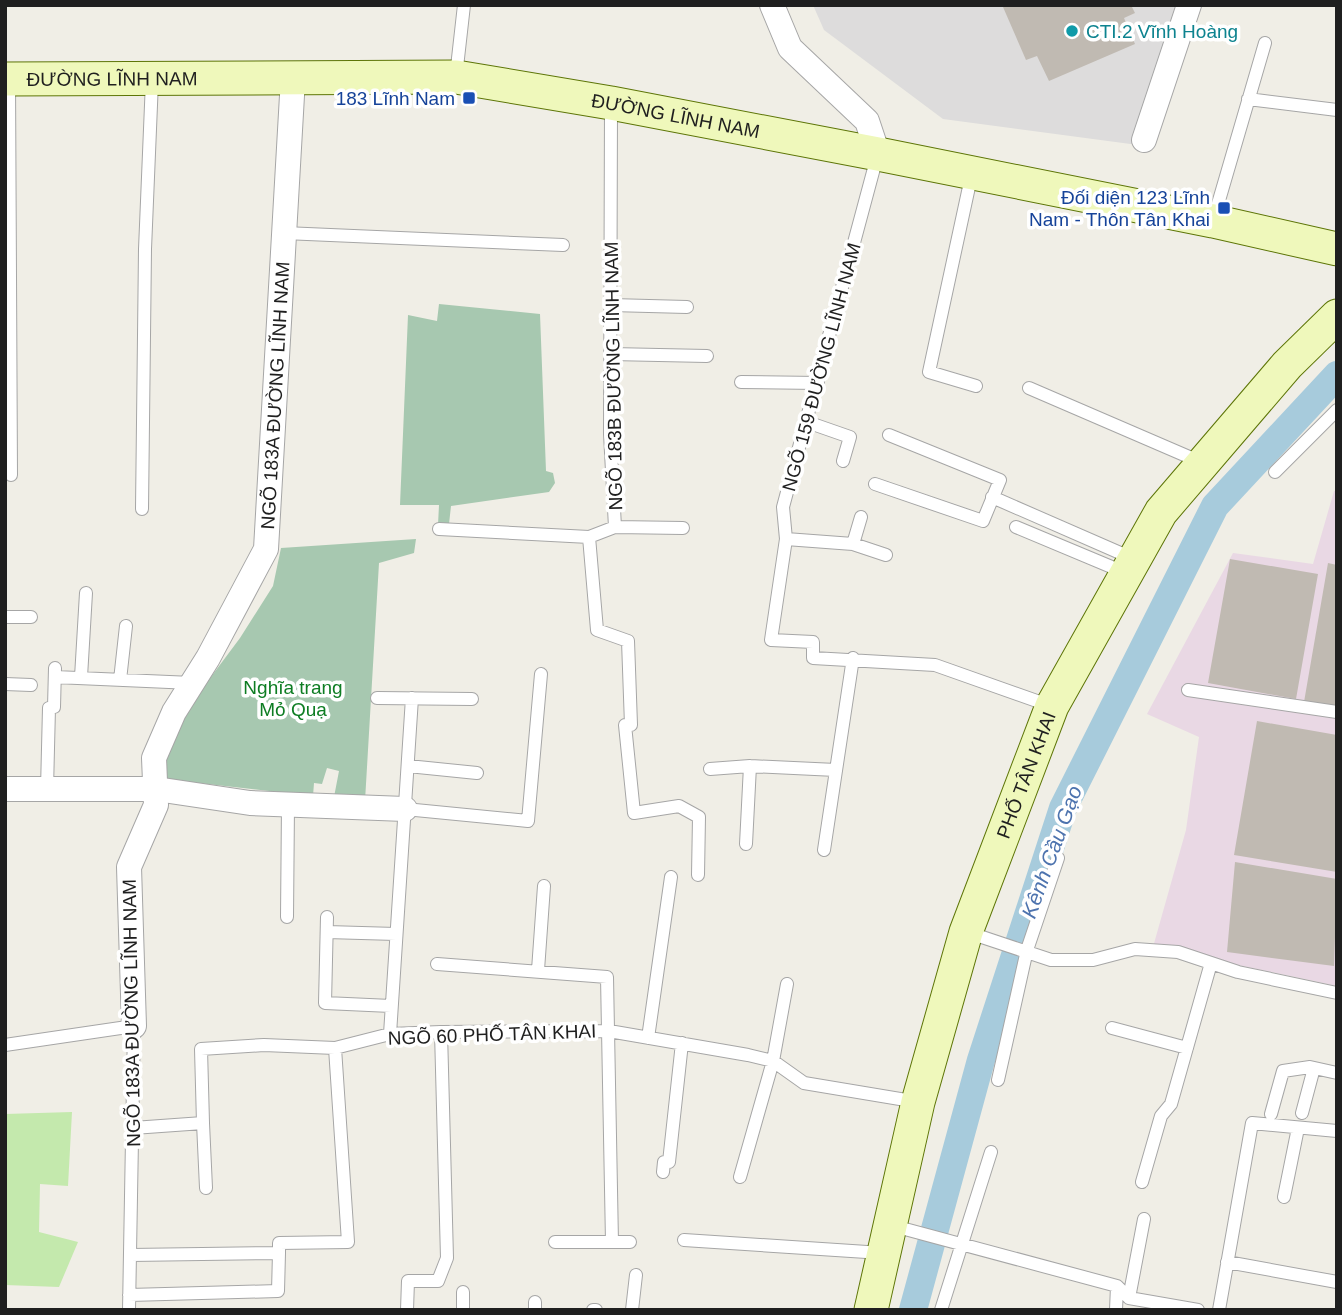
<svg xmlns="http://www.w3.org/2000/svg" width="1342" height="1315" font-family="Helvetica,sans-serif">
<style>
.residential{fill:#dddcdc}
.industrial{fill:#e9d8e4}
.grass{fill:#c4e9ad}
.cemetery{fill:#a7c8b0}
.lines{fill:none;stroke-linecap:round;stroke-linejoin:round}
.canal{stroke:#a7cbdc;stroke-width:28}
.building{fill:#c0bab2}
.lane-casing{stroke:#a6a6a6;stroke-width:14}
.street-casing{stroke:#a6a6a6;stroke-width:26}
.secondary-casing{stroke:#5d7507;stroke-width:35}
.lane{stroke:#fff;stroke-width:12}
.street{stroke:#fff;stroke-width:24}
.secondary{stroke:#eff8bb;stroke-width:33}
.culture-dot{fill:#0f9aa8;stroke:#fff;stroke-width:2.5}
.transit-dot{fill:#1a4fb4;stroke:#fff;stroke-width:2.5}
.labels{text-anchor:middle;stroke-width:7;stroke-linejoin:round;paint-order:stroke}
.culture-label{font-size:19px;fill:#0d838f;stroke:#fff;text-anchor:start}
.street-label{font-size:19px;fill:#1f1f1f;stroke:#fff}
.transit-label{font-size:19px;fill:#164399;stroke:#fff;text-anchor:end}
.park-label{font-size:19px;fill:#0e7d23;stroke:#fff}
.water-label{font-size:21px;font-style:italic;fill:#4d73ae;stroke:#fff}
</style>
<rect width="100%" height="100%" fill="#f0eee6"/>
<!-- residential -->
<path class="residential" d="M813 5H1196L1153 147 943 119 824 30Z"/>
<!-- industrial -->
<path class="industrial" d="M1334 491H1337V986L1153 947 1186 830 1199 737 1147 714 1233 553 1313 564Z"/>
<!-- grass -->
<path class="grass" d="M72 1112 68 1186 40 1184 39 1232 78 1242 59 1287 5 1285V1114Z"/>
<!-- cemetery -->
<path class="cemetery" d="M439 304 540 314 546 471 553 473 555 483 549 492 451 506 449 524 438 525 439 505H400L408 315 437 321Z
M416 539 414 553 379 563 365 801 334 797 339 771 327 768 322 784 314 783 313 796 163 779 165 748 187 709 240 638 273 586 281 548Z"/>
<g class="lines">
<!-- canal -->
<path class="canal" d="M913 1310 981 1060 1063 808 1215 506 1337 375"/>
</g>
<!-- building -->
<path class="building" d="M1007 5H1131L1135 13 1124 18 1135 44 1049 81 1037 56 1026 60 1003 7Z
M1230 559 1318 574 1296 699 1208 683Z
M1328 563 1337 565V707L1304 702Z
M1257 721 1337 735V872L1234 855Z
M1235 862 1337 879 1334 966 1227 952Z"/>
<g class="lines">
<!-- lane casing -->
<g class="lane-casing">
<path id="lane" d="M456 76 464 5
M9 80 11 475
M1248 99 1337 110
M611 106 610 434 615 527 589 537 597 630 628 641 631 725H625L634 813 679 806 699 817 698 875
M877 157 783 507 786 539 771 640 813 642V658L935 665 1051 706
M972 173 929 372 976 386
M1213 221 1265 43
M284 233 563 245
M611 305 687 307
M611 354 707 356
M741 382 818 383
M1029 388 1203 463
M807 422 850 437 843 461
M1275 472 1337 410
M875 484 983 521 1000 480 889 435
M992 497 1134 559
M142 509 145 249 152 81
M615 527 683 528
M1016 527 1126 573
M439 529 589 537
M786 539 853 544 886 555
M853 544 861 517
M5 617H31
M55 677 192 683
M81 677 86 593
M120 680 126 626
M5 684 31 685
M1188 690 1337 712
M377 698 472 699
M408 766 477 773
M710 769 750 766 836 770
M47 789 49 708 54 707 55 668
M405 809 528 821 541 674
M746 844 750 766
M824 850 853 658
M287 917 288 805
M327 917 325 1003 391 1006
M327 932 396 934
M967 932 1051 960H1093L1135 949 1178 952 1238 972 1337 993
M437 964 607 977 612 1242
M538 970 544 886
M1112 1028 1187 1048
M390 1034 412 698
M648 1038 671 877
M5 1045 134 1026 129 1310
M998 1080 1027 950 1058 858
M1302 1113 1314 1068
M1271 1114 1283 1071 1310 1067 1337 1073
M203 1123 206 1188
M133 1128 203 1123 201 1049 264 1045 335 1048 390 1034 441 1032 609 1031 748 1055 773 1061 804 1083 918 1102
M663 1172 664 1162H669L682 1043
M740 1177 773 1061 787 984
M1142 1182 1161 1116 1171 1104 1211 963
M1284 1197 1298 1128
M890 1225 1117 1286 1129 1298 1198 1310
M684 1240 882 1253
M555 1242H630
M130 1255 279 1253V1243L348 1242 335 1048
M1227 1262 1337 1282
M129 1295 278 1291 279 1253
M1129 1298 1144 1219
M407 1310 408 1281H438L447 1258 441 1032
M463 1310V1292
M535 1310V1302
M593 1310H596
M632 1310 636 1275
M941 1310 991 1152
M1116 1310 1117 1286
M1219 1310 1252 1123 1337 1131"/>
</g>
<!-- street casing -->
<g class="street-casing">
<g id="street">
<path d="M772 5 790 48 867 121 878 154"/>
<path d="M1144 140 1189 5"/>
<path d="M5 789H156L250 803 405 809"/>
<path id="s1" d="M134 1026 129 867 156 805 154 758 174 712 208 658 266 549 293 78"/>
</g>
</g>
<!-- secondary casing -->
<g class="secondary-casing">
<g id="secondary">
<path id="s2" d="M5 79 456 77 611 103 878 154 1213 221 1337 249"/>
<path id="s3" d="M871 1310 918 1102 966 932 1052 706 1161 512 1287 365 1337 316"/>
</g>
</g>
<!-- lane -->
<use href="#lane" class="lane"/>
<!-- street -->
<use href="#street" class="street"/>
<!-- secondary -->
<use href="#secondary" class="secondary"/>
</g>
<!-- markers -->
<circle class="culture-dot" cx="1072" cy="31" r="7"/>
<g class="transit-dot">
<rect x="462" y="91" width="14" height="14" rx="3.5"/>
<rect x="1217" y="201" width="14" height="14" rx="3.5"/>
</g>
<g class="labels">
<!-- culture labels -->
<g class="culture-label">
<text x="1086" y="38">CTI.2 Vĩnh Hoàng</text>
</g>
<!-- street labels -->
<g class="street-label">
<text dy="7" stroke="none"><textPath href="#s2" startOffset="107">ĐƯỜNG LĨNH NAM</textPath></text>
<text dy="7" stroke="none"><textPath href="#s2" startOffset="674">ĐƯỜNG LĨNH NAM</textPath></text>
<text transform="translate(821 367) rotate(-75)" y="7">NGÕ 159 ĐƯỜNG LĨNH NAM</text>
<text transform="translate(613 376) rotate(-91)" y="7">NGÕ 183B ĐƯỜNG LĨNH NAM</text>
<text dy="7" stroke="none"><textPath href="#s1" startOffset="665">NGÕ 183A ĐƯỜNG LĨNH NAM</textPath></text>
<text dy="7" stroke="none"><textPath href="#s3" startOffset="558">PHỐ TÂN KHAI</textPath></text>
<text transform="translate(131 1013) rotate(-91)" y="7">NGÕ 183A ĐƯỜNG LĨNH NAM</text>
<text transform="translate(492 1034) rotate(-2)" y="7">NGÕ 60 PHỐ TÂN KHAI</text>
</g>
<!-- transit labels -->
<g class="transit-label">
<text x="455" y="105">183 Lĩnh Nam</text>
<text x="1210" y="204">Đối diện 123 Lĩnh<tspan x="1210" dy="22">Nam - Thôn Tân Khai</tspan></text>
</g>
<!-- park labels -->
<g class="park-label">
<text x="293" y="694">Nghĩa trang<tspan x="293" dy="22">Mỏ Quạ</tspan></text>
</g>
<!-- water labels -->
<g class="water-label">
<text transform="translate(1052 852) rotate(-70)" y="7">Kênh Cầu Gạo</text>
</g>
</g>
<!-- border -->
<rect width="1342" height="1315" fill="none" stroke="#1f1f1f" stroke-width="14"/>
</svg>
